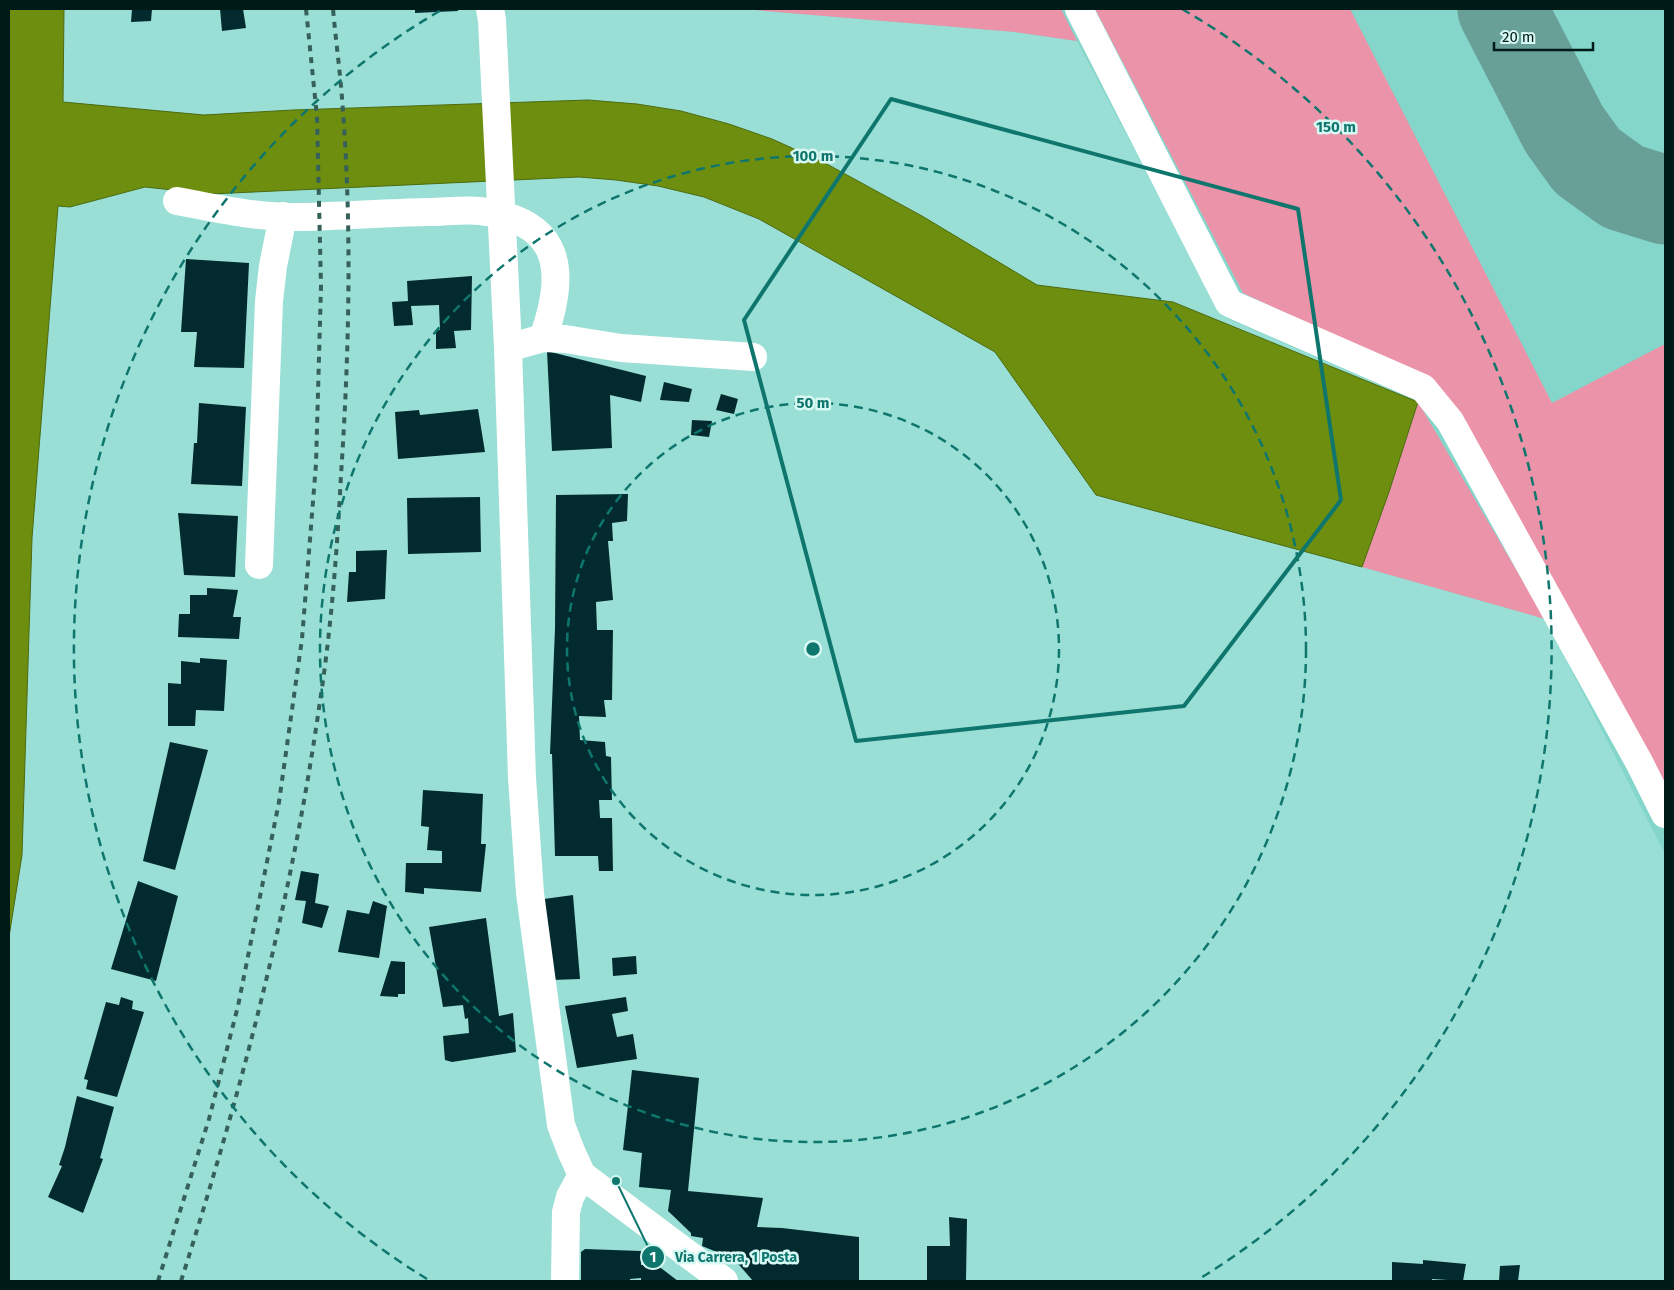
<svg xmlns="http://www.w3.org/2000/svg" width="1674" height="1290" font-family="'Fira Sans',sans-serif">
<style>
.built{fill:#84d5ca}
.green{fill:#eb93a8}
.water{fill:#6d8e0e;stroke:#4c6b11}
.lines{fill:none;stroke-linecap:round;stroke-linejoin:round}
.taxiway{stroke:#68a098;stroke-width:89}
.building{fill:#032b2f}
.minor{stroke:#fff;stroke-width:28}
.rail{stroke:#36605a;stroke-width:4;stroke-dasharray:6 6;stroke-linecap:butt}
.marked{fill:none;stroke:#0f766e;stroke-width:4;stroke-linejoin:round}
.ring{fill:none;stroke:#0f766e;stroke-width:2.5;stroke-dasharray:9 6}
.centre{fill:#0f766e;stroke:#d7f8f3;stroke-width:2.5}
.ring-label{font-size:15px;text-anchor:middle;font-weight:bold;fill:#0f766e;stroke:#d7f8f3;stroke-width:5;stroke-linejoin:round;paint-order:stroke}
.leader{fill:none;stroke:#0f766e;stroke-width:2}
.callout-dot{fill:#0f766e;stroke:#d7f8f3;stroke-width:2}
.mark-label{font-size:15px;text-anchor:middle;font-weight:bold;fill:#fff}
.callout-label{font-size:14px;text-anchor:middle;font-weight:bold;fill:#0f766e;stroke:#d7f8f3;stroke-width:5;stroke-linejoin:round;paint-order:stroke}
</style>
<rect width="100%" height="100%" fill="#99dfd5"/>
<!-- built -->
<path class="built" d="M742 9H1665V854L1545 619 1362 567 1389 492 1418 402 1222 316 1077 41 1015 32Z"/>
<!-- green -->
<path class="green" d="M742 9H1061L1077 41 1015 32Z
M1095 9H1350L1552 403 1665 344V802L1432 382 1243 293Z
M1418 402 1545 619 1362 567 1389 492Z"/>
<!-- water -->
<path class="water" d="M9 9H64L63 102 204 115 293 110 588 100 637 104 681 111 729 124 772 139 825 163 922 216 1037 285 1173 302 1418 402 1389 492 1362 567 1096 495 995 352 759 219 704 197 658 186 616 180 579 177 210 194 145 187 70 207 58 206 32 538 22 855 9 937Z"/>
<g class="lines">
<!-- taxiway -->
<path class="taxiway" d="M1502 9 1564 129 1587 161 1623 187 1665 200"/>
</g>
<!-- building -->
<path class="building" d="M132 9H152L151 21 131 22Z
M220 9H243L246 28 222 31Z
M415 9H458V11L415 13Z
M186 259 249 263 244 368 194 367 197 332H181Z
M472 276 471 330 454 331 456 348 436 349V329L440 330 439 305 411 306 413 325 394 326 392 302 408 301 407 281Z
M547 351 646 376 641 402 610 395 612 448 552 451Z
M664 382 692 389 689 402 660 400Z
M721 394 738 399 734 414 716 410Z
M199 403 246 407 242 486 191 484 194 443H197Z
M478 409 485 452 398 459 395 412 419 410 420 415Z
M692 420 712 421 709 437 691 435Z
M628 494 627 521 612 523 613 541H608L613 600 596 602 597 630H613L612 700H604L606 717 579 716 580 740 605 742 606 756 611 757 612 800H599L600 818H612L613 871H599L598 856H555L552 754H550L555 628 556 495Z
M480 497 481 552 408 554 407 498Z
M178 513 238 516 235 577 184 575Z
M387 550 385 599 347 602 349 572H356V551Z
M207 588 238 590 233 617H241L239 639 178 637 179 614H190V595H207Z
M200 658 227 660 224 711 196 710 195 726H168V683L181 684V661L200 663Z
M170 742 208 750 175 870 143 861Z
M423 790 483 794 481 844H486L481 892 424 888V894L405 892 406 863H442V851L427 850 429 827 421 826Z
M301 871 319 874 315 903 329 906 322 928 302 923 306 901 295 900Z
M138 881 178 896 156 981 111 969Z
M573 895 580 979 552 980 544 899Z
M373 901 387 906 379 958 338 952 347 910 369 914Z
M486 918 499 1016 513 1013 516 1052 452 1062 445 1060 443 1036 469 1033 468 1018 465 1019 463 1005 443 1007 429 927Z
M636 956 637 974 613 976 612 958Z
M391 961 405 962V994H398V997L380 996Z
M121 997 133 1001 132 1009 144 1012 117 1097 86 1089 88 1080 84 1079 106 1002 119 1005Z
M626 997 628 1011 612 1014 617 1037 633 1034 637 1059 577 1068 565 1006Z
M632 1070 699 1078 688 1191 763 1198 757 1227 782 1228 859 1237V1281H753L734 1259 702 1246 703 1238 691 1236V1233L668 1211 671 1190 639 1187 642 1153 623 1150Z
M77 1096 114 1107 100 1158 103 1159 83 1213 48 1197 62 1166 59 1165 65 1147Z
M949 1217 967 1219 966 1281H927V1246H950Z
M585 1249 641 1251V1265H657L678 1281H641V1278L630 1279V1281H581V1252Z
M1423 1260 1466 1264 1463 1281 1432 1279V1281H1392V1262L1423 1264Z
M1520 1265 1518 1281H1499L1500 1266Z"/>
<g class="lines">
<!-- minor -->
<path class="minor" d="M490 9 492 20 508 348 522 778 530 893 561 1125 571 1151 582 1175 570 1197 566 1212 565 1281
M1079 9 1229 303 1423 388 1450 421 1639 762 1665 814
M177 201C218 209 260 218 301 217 343 216 385 213 427 212 444 212 463 209 480 211 562 221 567 271 543 338L508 348
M543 338 565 339 621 348 753 357
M259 565 269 301 273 266 283 216
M582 1175 724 1281"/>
<!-- rail -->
<path class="rail" d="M158 1281 209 1119 238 1006 279 802 302 639 316 464 321 286 317 117 306 9
M181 1281C241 1093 291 903 319 708 331 631 337 553 341 475 349 355 352 233 343 112 341 78 336 43 333 9"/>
</g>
<!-- marked area -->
<path class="marked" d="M891 99 1298 209 1341 500 1184 706 856 741 744 320Z"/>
<!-- distance rings -->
<g class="ring">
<circle cx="813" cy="649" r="246"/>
<circle cx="813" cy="649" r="493"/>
<path d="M427 1279A739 739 0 0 1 443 9M1182 9A739 739 0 0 1 1199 1279"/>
</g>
<circle cx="813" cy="649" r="8" class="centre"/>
<g class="ring-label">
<text x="1336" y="132">150 m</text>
<text x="813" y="161">100 m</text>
<text x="813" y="408">50 m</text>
</g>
<!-- callouts -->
<path class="leader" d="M616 1181L653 1257"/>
<g class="callout-dot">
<circle cx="616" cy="1181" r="5"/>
<circle cx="653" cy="1257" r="12"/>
</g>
<g class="mark-label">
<text x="653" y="1262">1</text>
</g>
<g class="callout-label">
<text x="736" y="1262">Via Carrera, 1 Posta</text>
</g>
<!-- border -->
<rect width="1674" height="1290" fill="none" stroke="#001a17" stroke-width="20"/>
<!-- scale -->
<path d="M1494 42v8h99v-8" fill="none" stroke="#001a17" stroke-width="2.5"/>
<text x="1502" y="42" font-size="15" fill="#001a17" stroke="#d7f8f3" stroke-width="4" paint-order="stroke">20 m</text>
</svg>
